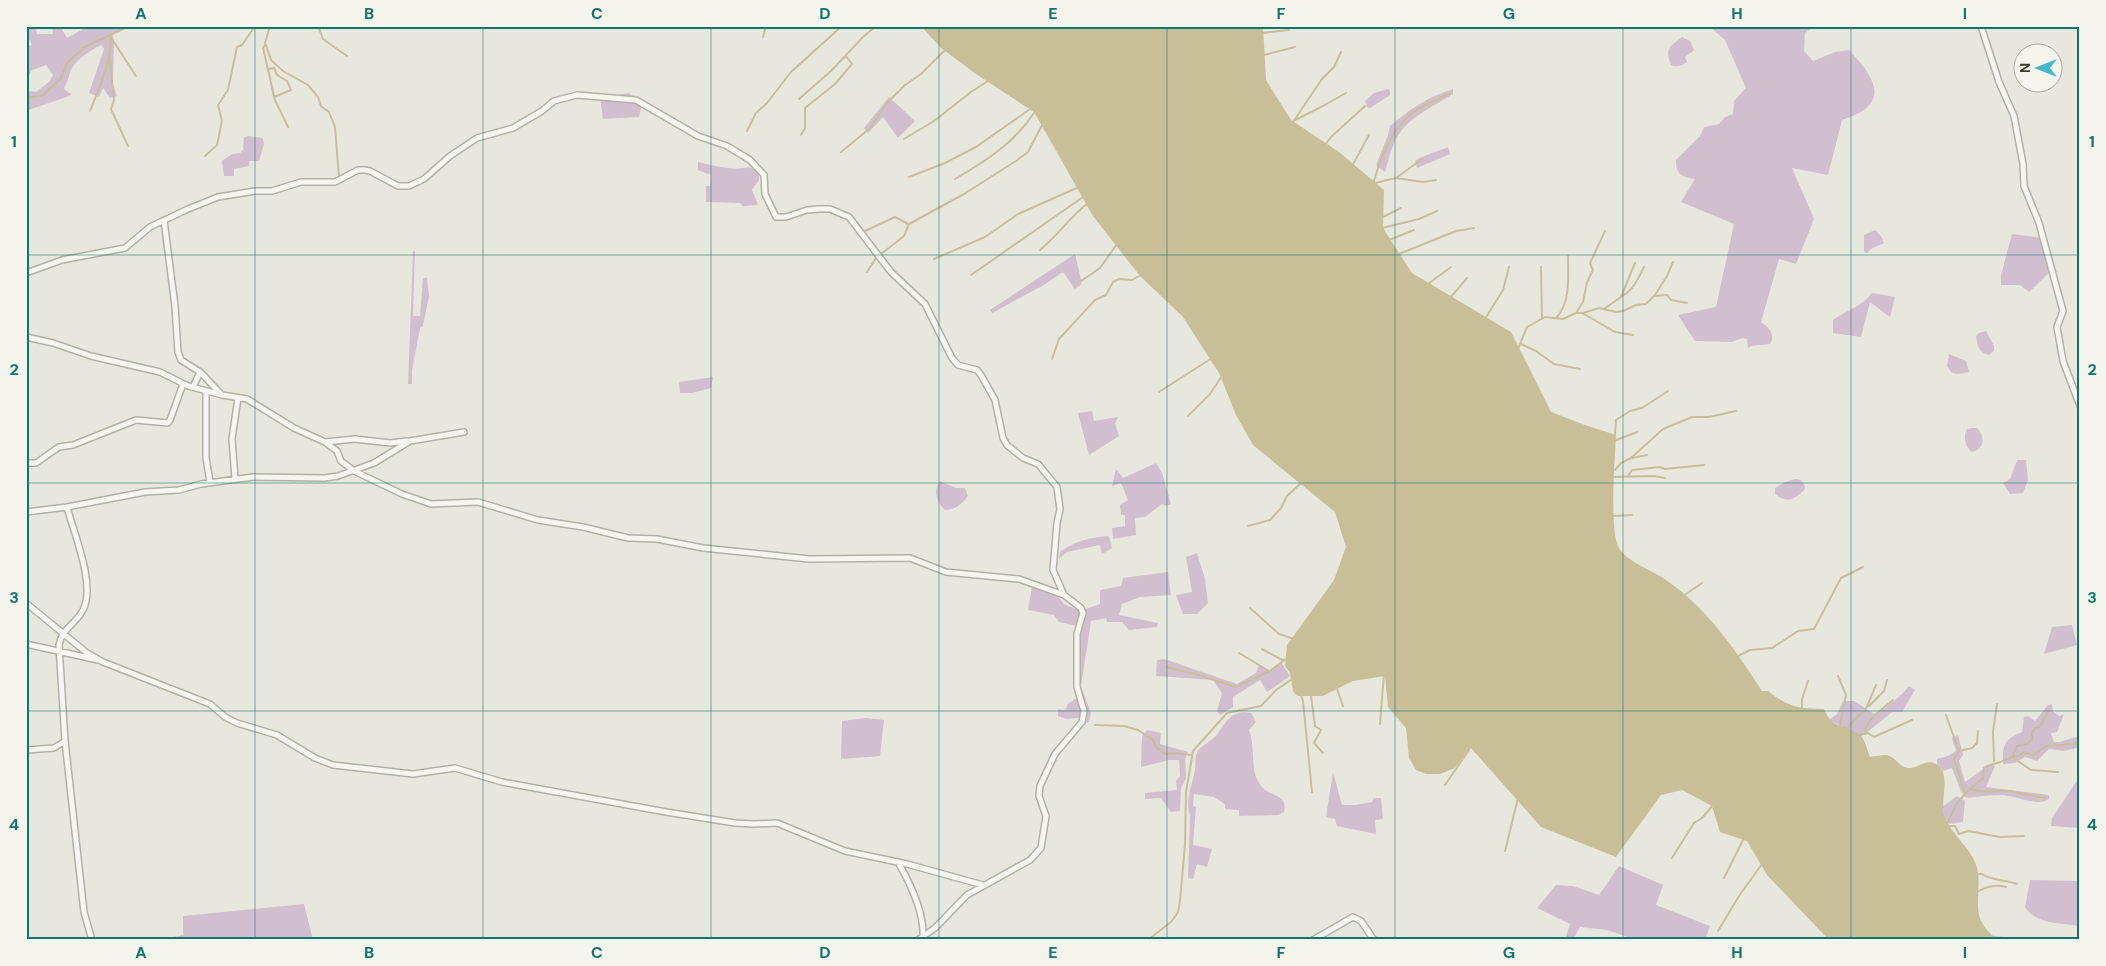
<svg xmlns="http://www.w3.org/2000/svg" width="2106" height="966" font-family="'DM Sans',sans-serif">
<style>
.green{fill:#d1bfd0}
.water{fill:#c8bf99}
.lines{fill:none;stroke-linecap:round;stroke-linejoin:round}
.stream{stroke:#c8bf99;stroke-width:2}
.minor-casing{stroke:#b2b1a3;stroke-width:8}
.minor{stroke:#f6f6f1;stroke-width:5}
.grid{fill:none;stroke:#0f766e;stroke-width:1;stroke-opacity:0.55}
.neatline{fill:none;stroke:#0f766e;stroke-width:2}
.grid-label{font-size:16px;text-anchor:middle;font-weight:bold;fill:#0f766e}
</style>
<rect width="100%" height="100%" fill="#e8e7de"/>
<!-- green -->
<path class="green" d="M26 26H35L37 34H53L52 26H60L67 38 89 26H130L112 34 114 40 113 84 117 96 110 98 103 88 99 97 89 93 104 49 101 45C90 51 77 58 71 70 69 76 67 83 64 89L72 95 26 111 27 93 31 91 36 92 50 81 53 75 46 65 32 70 29 76H26V46L32 45 26 33Z
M1709 26H1815L1805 33 1804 51 1813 61 1835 52 1849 50C1877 79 1891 105 1842 120L1828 175 1792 168 1814 219 1796 264 1779 259 1761 322C1769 328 1776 334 1770 344L1751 346 1748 348 1747 339 1742 338 1732 342 1695 341 1678 315 1716 307 1734 224 1681 202 1695 179C1681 177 1676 174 1676 160L1700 136 1704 127 1719 124 1725 117 1733 114 1734 101 1746 88 1725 40Z
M1682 37 1690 41 1694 50 1685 57 1687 62C1683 65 1676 68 1671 65 1665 48 1668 48 1682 37Z
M1388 89 1390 91V95L1370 108 1367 107 1365 101 1374 93Z
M1453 89V94C1436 105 1413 115 1401 131 1392 143 1389 158 1385 172L1376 165 1388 135 1390 126C1409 110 1429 96 1453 89Z
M629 93 642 104 639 117 603 119 600 98Z
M889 97 915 121 898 138 883 117 868 133 864 128Z
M248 136 263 138 264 144 259 161H249V166L234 169V176H224L222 161 232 154 240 153 243 150 244 137Z
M1448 147 1450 154 1417 168 1415 161 1419 158Z
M698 162C716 166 731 171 749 167L759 172V180L752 190 758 205 743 206 740 203 706 202V186H710L711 175 698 170Z
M1875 230 1881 236 1884 243 1871 249 1867 253 1864 252V235Z
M2012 234 2043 238 2053 269 2029 292 2020 285H2001V275Z
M413 251H415L413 316H420L423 278H427L429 296 423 326 420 328 412 371V384H408Z
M1075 254 1082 284 1075 289 1063 272 1042 286 992 313 990 310Z
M1872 293 1895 297 1890 317 1870 302 1861 337 1833 333V320C1847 310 1861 307 1872 293Z
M1986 331 1994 346V351L1989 355C1979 353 1977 345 1976 336L1979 333Z
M1949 354 1966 361 1969 372 1958 374 1952 373 1947 366Z
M713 377 711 388 692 393H680L679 382Z
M1092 411 1094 421 1118 417 1115 424 1119 436 1089 455 1078 413Z
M1972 428H1977C1986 437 1984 449 1972 452 1965 447 1963 436 1967 429Z
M2017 460H2026L2028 480 2023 493 2010 494 2003 483 2010 479Z
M1156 463 1162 473 1171 504 1166 506 1162 504 1145 517 1135 518 1136 535 1113 539 1112 528 1125 526V515H1121L1120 505 1128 500 1121 483 1112 486 1116 469 1123 478Z
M1795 479 1801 480 1804 484 1805 489C1796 499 1787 504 1775 494V488L1785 482Z
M940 481 956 488H965L968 496C962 504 955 510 945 510 936 501 933 491 940 481Z
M1109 536 1112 548 1102 554 1100 545 1067 552 1059 559 1060 552C1075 541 1091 537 1109 536Z
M1197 553 1205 579 1208 603 1197 614H1183L1176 595 1192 592 1186 557Z
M1168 572 1171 595 1140 597 1122 604 1119 615 1158 623 1157 627 1129 630 1122 622H1107L1106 618 1091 621 1081 686 1091 713 1089 722 1083 724 1085 717 1067 719 1058 716V709L1065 710 1068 704 1079 696 1075 637 1077 626 1059 622 1054 615 1028 610 1032 587 1058 597 1064 604 1080 611 1100 604V590L1121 586 1123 578Z
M2072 625 2077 645 2044 654 2052 627Z
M1164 659 1237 684 1256 673 1259 665 1270 671 1281 662 1290 676 1267 692 1260 680 1233 697V707L1220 715 1217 711 1222 693 1213 680 1156 676 1157 660Z
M1909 686 1915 690 1902 712H1892L1865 734 1859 736 1829 720 1837 714 1843 701H1854L1876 715C1888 705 1900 698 1909 686Z
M2052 704 2053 711 2059 716 2064 714 2057 732 2051 733 2054 742H2060L2079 736 2080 747 2064 751 2049 749 2037 761 2025 757 2015 763 2003 764C2002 745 2005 739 2022 732L2024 717 2028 716 2035 721 2048 705Z
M1244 712 1251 713 1256 722 1249 730C1255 745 1251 768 1257 779 1259 782 1261 787 1264 789 1273 797 1288 795 1284 812L1278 815 1239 816V810L1225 809V804L1214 797 1194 794 1193 806 1196 807 1193 845 1212 849 1207 867 1197 864 1193 879 1188 878 1190 816C1185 799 1192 786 1195 770 1196 763 1194 758 1198 751 1203 744 1214 740 1218 733 1226 722 1229 714 1244 712Z
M866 718 884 720 880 756 841 759 842 721Z
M1147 730 1161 733 1160 744 1188 752 1185 759 1186 778 1181 788 1180 811 1171 812 1161 798 1145 799V793L1177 790 1176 781 1180 776 1179 760H1169L1141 767 1142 737Z
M1958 735 1963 755 1959 761 1965 782C1975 776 1982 769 1991 764L1995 766 1986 787 2049 795V799C2039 807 2015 796 2003 795 1991 795 1979 796 1967 798L1961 792 1952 768 1943 771 1937 764V759L1948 756 1956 751 1952 738Z
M1333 772 1342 805H1356L1372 802 1374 798H1381L1383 819 1375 820 1376 834 1337 826 1335 819 1326 817Z
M2080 776V828L2051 826 2052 818Z
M1957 796 1965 801 1963 822 1949 824 1945 817 1942 807Z
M1619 866 1663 885 1656 905 1710 926 1705 940H1637L1607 930 1580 927 1573 940H1565L1570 924 1537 908 1556 885 1573 886 1599 895Z
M2030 880 2080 881V926C2061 923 2035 924 2025 907Z
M304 904 313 940H160L183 935V916Z"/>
<!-- water -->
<path class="water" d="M921 26H1263L1266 80 1291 120 1339 152 1384 190 1383 228 1412 273 1511 332 1551 412 1585 425 1616 435C1615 458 1609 531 1619 548 1627 562 1654 571 1666 580 1709 610 1734 648 1762 691H1768C1788 707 1799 709 1824 709 1834 732 1843 721 1860 736 1865 740 1867 750 1870 757 1875 756 1881 755 1886 755 1895 756 1899 767 1908 768 1918 769 1926 758 1936 764 1952 773 1940 800 1944 814 1950 836 1976 850 1978 873 1981 899 1970 916 1993 936L2034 940H1829L1767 875 1747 841 1720 832 1712 806 1682 790 1661 795 1616 857 1541 827 1471 748 1455 768 1440 774H1426L1416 770 1409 758 1406 728 1388 707 1385 676 1353 681 1323 696H1297L1293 691 1290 673 1285 666 1287 645 1334 580 1346 547 1335 512 1253 445 1236 415 1219 373 1183 317 1140 276 1093 216 1034 112 976 74 941 48Z"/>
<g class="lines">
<!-- stream -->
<path class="stream" d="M270 26 265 43 271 60 283 71 308 85 318 97 321 106 329 112 335 127 339 177
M318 26 323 39 347 56
M1262 33 1289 30
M110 36 136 76
M763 37 766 26
M265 45 263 48 275 100 288 127
M109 54 114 100 111 109 128 146
M1264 55 1295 47
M274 68 277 75 287 81 291 90 274 97 268 69Z
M26 98 43 95 53 86 61 78 68 62 85 47 129 26
M799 99 831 71 863 37 876 26
M90 111C98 90 114 57 110 35
M1295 120 1323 106 1346 93
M1293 122 1322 79 1334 67 1341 52
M747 131 756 113 767 103 791 72 842 26
M801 135 805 128V108L835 84 852 64 846 56
M904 139 934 121 971 92 988 81
M1325 145 1331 137 1365 106
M841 152 869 129 887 103 905 85 921 74 946 49
M205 156 217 145 222 121 218 105 228 90 237 47 242 45 255 26
M1352 166 1369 135
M909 177 945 163 976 147 1030 109
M1396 178 1422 159
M955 179C986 161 1014 143 1034 113
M1375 183 1396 178 1423 182 1436 180
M1373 184C1381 157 1391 128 1415 111 1426 104 1438 99 1450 93
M1383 217 1401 208
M1382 228 1419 219 1437 211
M865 231 895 217 908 224
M1389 240 1414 230
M1040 250C1058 235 1070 217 1088 203
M1399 254 1456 231 1474 228
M934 259 985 237 1018 214 1079 187
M1541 267 1542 319
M867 272 876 258 904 236 909 224 964 194 1016 161 1028 152 1042 125
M971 275 1083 197
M1081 281 1100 268 1117 244
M1428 284 1451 267
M1655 295 1667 276 1673 262
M1622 296C1633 291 1639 277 1644 267
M1451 297 1467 278
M1604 309 1621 297 1635 263
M1576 313 1583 302 1587 282 1593 270 1590 263 1605 231
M1584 314 1615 332 1633 335
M1556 318C1571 303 1568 276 1568 256
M1485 319 1503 290 1509 267
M1521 344 1536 351 1554 364 1580 369
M1518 349 1527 327 1545 317 1563 319 1576 313H1583L1599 308 1616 312 1623 311 1636 305 1646 304 1654 296 1667 295 1671 300 1687 303
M1052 359 1059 339 1095 300 1106 295 1113 282 1119 279 1132 280 1141 275
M1159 392 1212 358
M1188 416 1210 394 1222 376
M1615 435 1616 420 1630 411 1642 408 1668 391
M1614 441 1637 432
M1632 458 1647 455
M1615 470 1621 463 1631 458 1663 429 1692 417H1709L1736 411
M1628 476 1632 470 1660 467 1665 469 1704 465
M1613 477 1654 476 1665 478
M1612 516 1632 515
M1248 526 1270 520 1281 508 1287 496 1301 483
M1683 596 1702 583
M1250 608 1279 634 1294 639
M1262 649 1284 661
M1239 653 1269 671
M1738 656 1750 650 1772 648 1798 631 1814 629 1841 578 1863 567
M1166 667 1199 675 1236 687 1270 671 1287 658
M1838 676 1846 695 1840 725
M1337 689 1343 706
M1301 695 1303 701 1312 792
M1311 696 1315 726 1321 730 1314 743 1323 753
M1869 706 1884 691 1887 680
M1802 710V699L1808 681
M1946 715 1959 751 1954 759 1965 794
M1380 724 1384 674
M1095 725 1124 726 1138 730 1153 740 1156 747 1165 754 1172 753 1192 755
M1844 727 1861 737 1865 746
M1848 728 1857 717 1865 711 1876 685
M1865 734C1865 719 1883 709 1893 700
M1860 735 1868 733 1874 737 1912 720
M1959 751 1972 748 1977 743 1978 731
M2013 755 2017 746 2027 744 2032 739V733L2035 728 2040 727 2049 710
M2012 757 2031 770 2058 772
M1994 761 1993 731 1997 704
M1445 785 1469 750
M1970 789C1981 794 1996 790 2009 791 2021 793 2033 796 2045 798
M1947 824 1956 804 1970 789 1983 778 1984 768C1993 762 2005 763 2013 756H2019L2024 752 2033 755 2046 746 2073 744 2080 741
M1949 826H1955L1959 834 1968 831 2000 837 2024 836
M1505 851 1518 798
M1672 858 1694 823 1702 818 1713 805
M1977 874H1982C1989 880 2007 880 2017 884
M1724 878 1744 838
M1977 892C1987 886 1996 884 2006 887
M1718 931 1739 896 1762 864
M1148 940 1172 921 1178 912 1180 901 1185 844 1186 792 1193 751 1227 713 1261 706 1276 690 1292 679"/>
<!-- minor casing -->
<g class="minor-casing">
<path id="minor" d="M1981 26 1999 82 2014 116 2023 164 2024 186 2039 223 2063 311 2057 327 2063 361 2080 406
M164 220 175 306 178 352 181 360 200 372 222 395 247 399 294 428 325 442 337 451 341 461 354 471 402 494 431 504 478 502 538 520 583 527 628 538 657 539 703 548 809 559 910 558 946 572 1019 579 1064 595
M26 273 62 260 125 248 150 227 188 209 218 197 255 191H272L301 182H335L358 170H365L370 171 398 186H409L424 179 450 156 477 138 513 128 542 111 554 101 577 95 636 100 698 136 727 146 750 160 764 175 765 194 776 217H786L807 210 819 209H830L849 217 891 272 925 304 952 358 958 365 977 370 981 375 995 400 1003 438 1007 445 1023 458 1038 464 1057 487 1060 509 1057 523 1053 570 1064 595 1081 608 1083 613 1077 634V687L1084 711 1082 722 1055 754 1040 786 1039 796 1046 816 1041 848 1030 860 967 895 935 928 918 940
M26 337 53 343 91 356 160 372 188 386 222 395
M193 387 200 372
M206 392V458L210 482
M325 442 355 439 390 443 407 441
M26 463H36L59 447 73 445 136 420 168 423 170 420 183 384
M235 479 232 439 238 398
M26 512 67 507 145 492 179 490 201 484 253 477 325 478 338 476 374 463 410 441 464 432
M26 603 87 653 103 662 210 704 225 717 237 723 277 735 315 758 333 765 413 774 455 768 502 782 666 812 735 823 754 824 777 823 845 851 907 864 983 885
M26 644 98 660
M65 741 84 912 92 940
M26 750 54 748 65 741 59 645C62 628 76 624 83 610 96 585 74 534 67 507
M898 862C910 883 924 912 923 936
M1313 940 1353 917 1361 921 1374 940"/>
</g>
<!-- minor -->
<use href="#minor" class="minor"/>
</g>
<!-- grid -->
<path class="grid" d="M255 26V940M483 26V940M711 26V940M939 26V940M1167 26V940M1395 26V940M1623 26V940M1851 26V940M26 255H2080M26 483H2080M26 711H2080"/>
<!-- border -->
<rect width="2106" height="966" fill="none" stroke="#f5f4ed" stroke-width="55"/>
<!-- north arrow -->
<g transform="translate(2038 68) rotate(270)"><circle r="24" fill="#f5f4ed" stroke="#acab9e"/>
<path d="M0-4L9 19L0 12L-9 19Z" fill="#43b7cd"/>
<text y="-8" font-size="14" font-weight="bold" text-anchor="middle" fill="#3e3d27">N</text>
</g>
<rect x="28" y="28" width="2050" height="910" class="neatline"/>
<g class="grid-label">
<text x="141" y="19">A</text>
<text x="369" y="19">B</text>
<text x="597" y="19">C</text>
<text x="825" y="19">D</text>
<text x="1053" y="19">E</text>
<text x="1281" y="19">F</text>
<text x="1509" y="19">G</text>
<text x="1737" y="19">H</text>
<text x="1965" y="19">I</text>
<text x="14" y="147">1</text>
<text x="2092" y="147">1</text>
<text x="14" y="375">2</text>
<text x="2092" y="375">2</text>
<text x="14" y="603">3</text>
<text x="2092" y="603">3</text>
<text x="14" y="830">4</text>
<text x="2092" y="830">4</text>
<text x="141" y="958">A</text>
<text x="369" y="958">B</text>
<text x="597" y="958">C</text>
<text x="825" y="958">D</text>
<text x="1053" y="958">E</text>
<text x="1281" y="958">F</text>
<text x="1509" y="958">G</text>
<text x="1737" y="958">H</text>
<text x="1965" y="958">I</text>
</g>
</svg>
